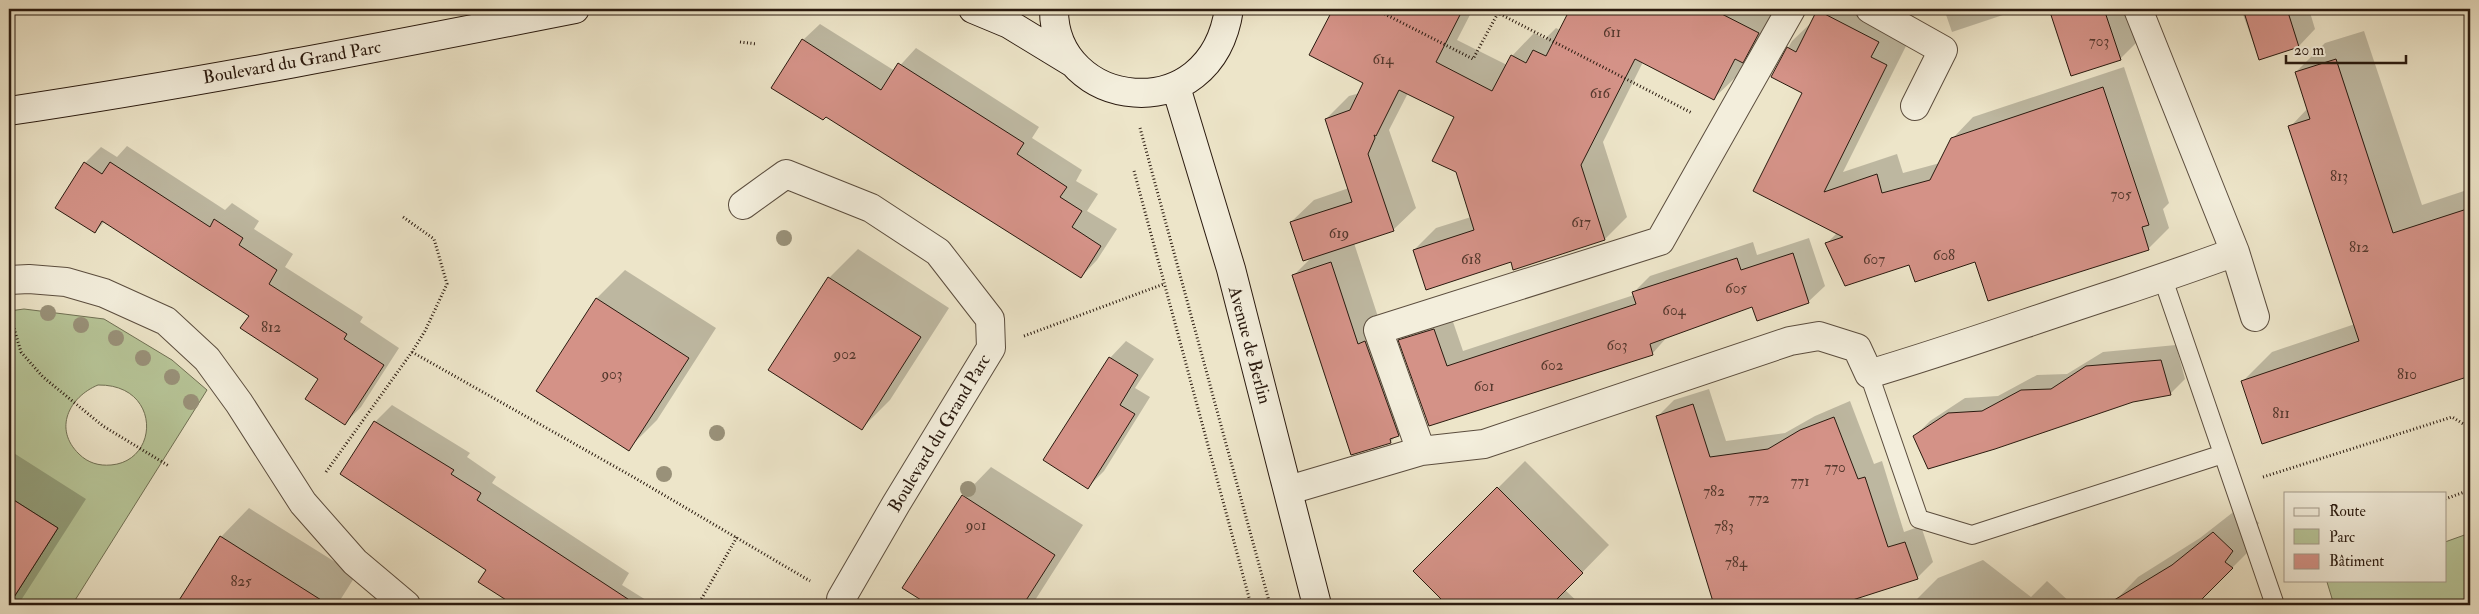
<svg xmlns="http://www.w3.org/2000/svg" width="2479" height="614" font-family="'IM FELL Double Pica',serif">
<style>
.green{fill:#b7c598;stroke:#707054;fill-rule:evenodd}
.shadow{fill:#0003}
.building{fill:#d49287;stroke:#2a1a0f}
.lines{fill:none;stroke-linecap:round;stroke-linejoin:round}
.lane-casing{stroke:#5b4d3e;stroke-width:20}
.street-casing{stroke:#5b4d3e;stroke-width:30}
.secondary-casing{stroke:#2a1a0f;stroke-width:30}
.path{stroke:#2a1a0f;stroke-width:3;stroke-dasharray:1 2.5;stroke-linecap:butt}
.lane{stroke:#f3eedc;stroke-width:18}
.street{stroke:#f3eedc;stroke-width:28}
.secondary{stroke:#f3eedc;stroke-width:28}
.tree{fill:#999179}
.labels{text-anchor:middle;stroke-width:4;stroke-linejoin:round;paint-order:stroke}
.number-label{font-size:15px;fill:#54382d}
.street-label{font-size:18px;fill:#2a1a0f;stroke:#f3eedc}
</style>
<rect width="100%" height="100%" fill="#ede5c9"/>
<filter id="stains"><feTurbulence type="fractalNoise" baseFrequency=".004" numOctaves="4"/><feColorMatrix values="0 0 0 0 .2 0 0 0 0 .09 0 0 0 0 .02 0 0 0 .5 -.17"/></filter>
<radialGradient id="worn" r=".72"><stop offset=".6" stop-color="#630" stop-opacity="0"/><stop offset="1" stop-color="#630" stop-opacity=".3"/></radialGradient>
<!-- green -->
<path class="green" d="M24 309 104 319 172 360 207 390 72 605H9L58 528 9 497V311ZM98 385C161 384 160 461 111 465 99 466 88 463 79 454 53 429 69 397 98 385Z
M2470 533V605H2334L2327 582 2333 580H2445V542Z"/>
<!-- shadow -->
<path class="shadow" d="M1340 9H1473L1457 40 1507 65 1512 56 1534 33 1545 39 1556 28 1560 30 1572 9H1782L1765 39 1746 58 1737 76 1714 98 1643 62 1603 142 1627 217 1605 239 1512 261 1414 250 1436 228 1471 217 1456 117 1408 93 1389 130 1416 208 1393 230 1354 243 1380 323 1420 413 1390 442 1294 275 1312 257 1291 222 1314 200 1349 188 1326 119 1349 96 1360 93 1365 82 1329 19Z
M1820 9H1874L1907 44 1843 172 1897 154 1903 173 1940 163 1952 139 1973 117 2124 67 2169 203 2163 209 2169 228 2148 249 1910 264 1827 243 1837 233 1754 190 1804 92 1772 76 1792 41 1813 21Z
M1944 9H2021L1952 32Z
M2046 9H2132L2141 38 2120 59 2052 14 2049 15Z
M2241 9H2309L2315 29 2299 46 2259 59Z
M2466 9H2470V22Z
M820 24 895 71 916 48 1039 127 1032 138 1082 170 1076 181 1098 194 1087 211 1117 229 1097 260 1081 277 803 40Z
M2364 31 2422 205 2470 189V374L2263 443 2243 381 2272 352 2355 324 2290 127 2308 108 2296 72 2325 43Z
M127 146 225 210 232 203 259 221 254 229 293 254 285 267 363 317 360 322 399 348 361 407 345 423 320 378 250 315 105 221 95 232 85 163 101 147 117 157Z
M1809 238 1825 286 1808 302 1753 305 1668 336 1652 354 1430 425 1400 340 1416 324 1450 313 1463 351 1634 295V292L1650 276 1753 242 1757 255Z
M858 249 949 308 890 400 861 429 829 278Z
M625 270 716 328 657 420 628 449 596 299Z
M1126 341 1154 359 1135 388 1150 397 1104 471 1088 487 1045 460 1110 358Z
M2176 345 2185 379 2170 394 1915 436 1930 421 1965 398 1998 396 2037 375 2067 374 2103 352Z
M1709 389 1726 441 1785 433 1815 416 1850 401 1874 464 1882 461 1904 532 1921 526 1933 562 1917 578 1833 605H1715L1657 417 1674 400Z
M392 405 470 453 467 457 496 477 492 483 629 573 622 585 654 605H516L480 582 488 569 341 474 375 422Z
M9 450 86 499 18 605H9Z
M1525 461 1609 545 1565 590 1581 605H1449L1415 571Z
M991 467 1083 525 1032 605H931L904 588 963 496Z
M2241 506 2259 523 2251 535 2259 541 2205 595 2198 591 2183 605H2111L2138 577 2200 538Z
M249 508 356 575 337 605H177L221 537Z
M1983 560 2031 597 2047 581 2073 605H1911L1938 578Z"/>
<!-- building -->
<path class="building" d="M1333 9H1463L1436 62 1492 91 1511 55 1526 63 1533 50 1546 56 1570 9H1712L1759 33 1743 63 1735 59 1714 100 1635 59 1581 165 1605 240 1513 270 1511 262 1426 290 1413 250 1474 230 1456 172 1432 161 1454 117 1399 90 1376 136 1374 135 1375 138 1368 154 1394 231 1303 261 1290 222 1352 202 1325 119 1350 110 1363 83 1309 55Z
M2049 9H2104L2121 60 2071 76Z
M2243 9H2287L2299 47 2259 60Z
M1817 10 1879 42 1871 57 1887 65 1824 192 1877 174 1882 193 1930 180 1951 138 2103 87 2149 225 2142 227 2149 250 1988 301 1975 262 1915 282 1909 265 1845 286 1825 243 1843 237 1753 191 1802 93 1771 77 1787 47 1796 52Z
M802 39 881 90 898 63 1024 143 1017 154 1067 187 1060 197 1082 211 1072 227 1101 246 1081 278 826 117 823 120 771 88Z
M2336 59 2393 233 2470 208V376L2262 444 2241 381 2359 341 2288 126 2310 119 2295 72Z
M84 162 102 174 110 162 210 227 214 219 243 238 239 245 277 270 269 284 347 334 344 339 384 365 345 425 305 399 318 379 240 328 249 316 102 221 95 233 55 208Z
M1793 253 1809 303 1757 321 1752 307 1650 344 1653 355 1429 426 1398 340 1434 329 1447 366 1636 304 1632 292 1737 258 1741 270Z
M1331 262 1358 344 1365 341 1399 436 1390 439 1391 443 1351 455 1292 275Z
M828 277 921 337 862 430 768 370Z
M596 298 689 358 629 451 536 391Z
M1109 357 1138 375 1120 405 1135 414 1088 489 1043 460Z
M2161 360 2171 395 2133 402 1995 449 1928 469 1913 436 1948 413 1982 411 2021 390 2051 389 2086 366Z
M1693 404 1710 457 1768 449 1800 430 1834 417 1858 479 1865 477 1888 547 1905 542 1918 579 1837 605H1714L1656 416Z
M374 421 454 470 451 474 481 493 477 500 637 605H514L478 582 486 570 340 474Z
M1497 487 1583 573 1551 605H1447L1413 571Z
M962 495 1055 555 1023 605H929L902 588Z
M9 497 58 528 9 605Z
M2213 532 2233 551 2225 562 2233 568 2196 605H2106L2172 565Z
M220 536 329 605H176Z"/>
<g class="lines">
<!-- lane casing -->
<g class="lane-casing">
<path id="lane" d="M2163 279 2275 605
M1869 374 1919 519 1972 535 2223 454"/>
</g>
<!-- street casing -->
<g class="street-casing">
<path id="street" d="M1870 9 1943 50 1915 106
M2138 9 2235 252 2255 317
M743 205 786 174 871 208 938 252 990 319 991 348 896 504 841 599 843 605
M9 280 29 279 66 282 104 293 166 321 207 359 239 403 303 503 355 562 406 605
M1421 451 1378 330 1660 241 1791 9
M1289 490 1421 451 1484 444 1790 341 1819 336 1857 348 1869 374C1954 349 2036 319 2120 292 2159 279 2197 266 2235 252"/>
</g>
<!-- secondary casing -->
<g class="secondary-casing">
<path id="secondary" d="M973 9 1009 24 1073 63
M1054 9C1053 109 1211 132 1229 9
M1176 87 1231 269 1317 605
M9 111C198 83 387 46 575 9"/>
</g>
<!-- path -->
<path class="path" d="M1375 9 1473 59 1498 13 1692 113
M740 42 757 44
M1140 128 1270 605
M1134 171 1251 605
M10 315 21 352 43 377 103 426 169 466
M1024 336 1164 284
M412 352 635 478 810 581
M326 472 412 352 425 331 447 284 434 239 403 217
M2263 477 2452 417 2470 428
M2445 499 2470 490
M698 605 737 537"/>
<!-- lane -->
<use href="#lane" class="lane"/>
<!-- street -->
<use href="#street" class="street"/>
<!-- secondary -->
<use href="#secondary" class="secondary"/>
</g>
<!-- trees -->
<g class="tree">
<circle cx="784" cy="238" r="8"/>
<circle cx="48" cy="313" r="8"/>
<circle cx="81" cy="325" r="8"/>
<circle cx="116" cy="338" r="8"/>
<circle cx="143" cy="358" r="8"/>
<circle cx="172" cy="377" r="8"/>
<circle cx="191" cy="402" r="8"/>
<circle cx="717" cy="433" r="8"/>
<circle cx="664" cy="474" r="8"/>
<circle cx="968" cy="489" r="8"/>
</g>
<g class="labels">
<!-- number labels -->
<g class="number-label">
<text x="1612" y="37">611</text>
<text x="2099" y="46">703</text>
<text x="1383" y="64">614</text>
<text x="1600" y="98">616</text>
<text x="2339" y="181">813</text>
<text x="2121" y="199">705</text>
<text x="1581" y="227">617</text>
<text x="1339" y="238">619</text>
<text x="2359" y="252">812</text>
<text x="1944" y="260">608</text>
<text x="1471" y="264">618</text>
<text x="1874" y="264">607</text>
<text x="1736" y="293">605</text>
<text x="1674" y="315">604</text>
<text x="271" y="332">812</text>
<text x="1617" y="350">603</text>
<text x="845" y="359">902</text>
<text x="1552" y="370">602</text>
<text x="612" y="379">903</text>
<text x="2407" y="379">810</text>
<text x="1484" y="391">601</text>
<text x="2281" y="418">811</text>
<text x="1835" y="472">770</text>
<text x="1800" y="486">771</text>
<text x="1714" y="496">782</text>
<text x="1759" y="503">772</text>
<text x="976" y="530">901</text>
<text x="1724" y="531">783</text>
<text x="1736" y="567">784</text>
<text x="241" y="586">825</text>
</g>
<!-- street labels -->
<g class="street-label">
<text transform="translate(292 62) rotate(-10)" y="6">Boulevard du Grand Parc</text>
<text transform="translate(1250 345) rotate(75)" y="6">Avenue de Berlin</text>
<text transform="translate(939 433) rotate(-59)" y="6">Boulevard du Grand Parc</text>
</g>
</g>
<!-- margin -->
<rect width="2479" height="614" fill="none" stroke="#ede5c9" stroke-width="30"/>
<rect x="10" y="10" width="2459" height="594" fill="none" stroke="#2a1a0f" stroke-width="2.5"/>
<rect x="15" y="15" width="2449" height="584" fill="none" stroke="#2a1a0f"/>
<!-- legend -->
<rect x="2284" y="492" width="162" height="90" fill="#f3eedc" stroke="#a3998a"/>
<rect x="2294" y="508" width="25" height="8" fill="#f3eedc" stroke="#a3998a"/>
<text x="2329" y="516" font-size="15" fill="#2a1a0f">Route</text>
<rect x="2294" y="529" width="25" height="15" fill="#b7c598" stroke="#a3998a"/>
<text x="2329" y="542" font-size="15" fill="#2a1a0f">Parc</text>
<rect x="2294" y="554" width="25" height="15" fill="#d49287" stroke="#a3998a"/>
<text x="2329" y="566" font-size="15" fill="#2a1a0f">Bâtiment</text>
<!-- scale -->
<path d="M2286 55v8h120v-8" fill="none" stroke="#2a1a0f" stroke-width="2.5"/>
<text x="2294" y="55" font-size="15" fill="#2a1a0f" stroke="#f3eedc" stroke-width="4" paint-order="stroke">20 m</text>
<rect width="100%" height="100%" filter="url(#stains)"/>
<rect width="100%" height="100%" fill="url(#worn)"/>
</svg>
